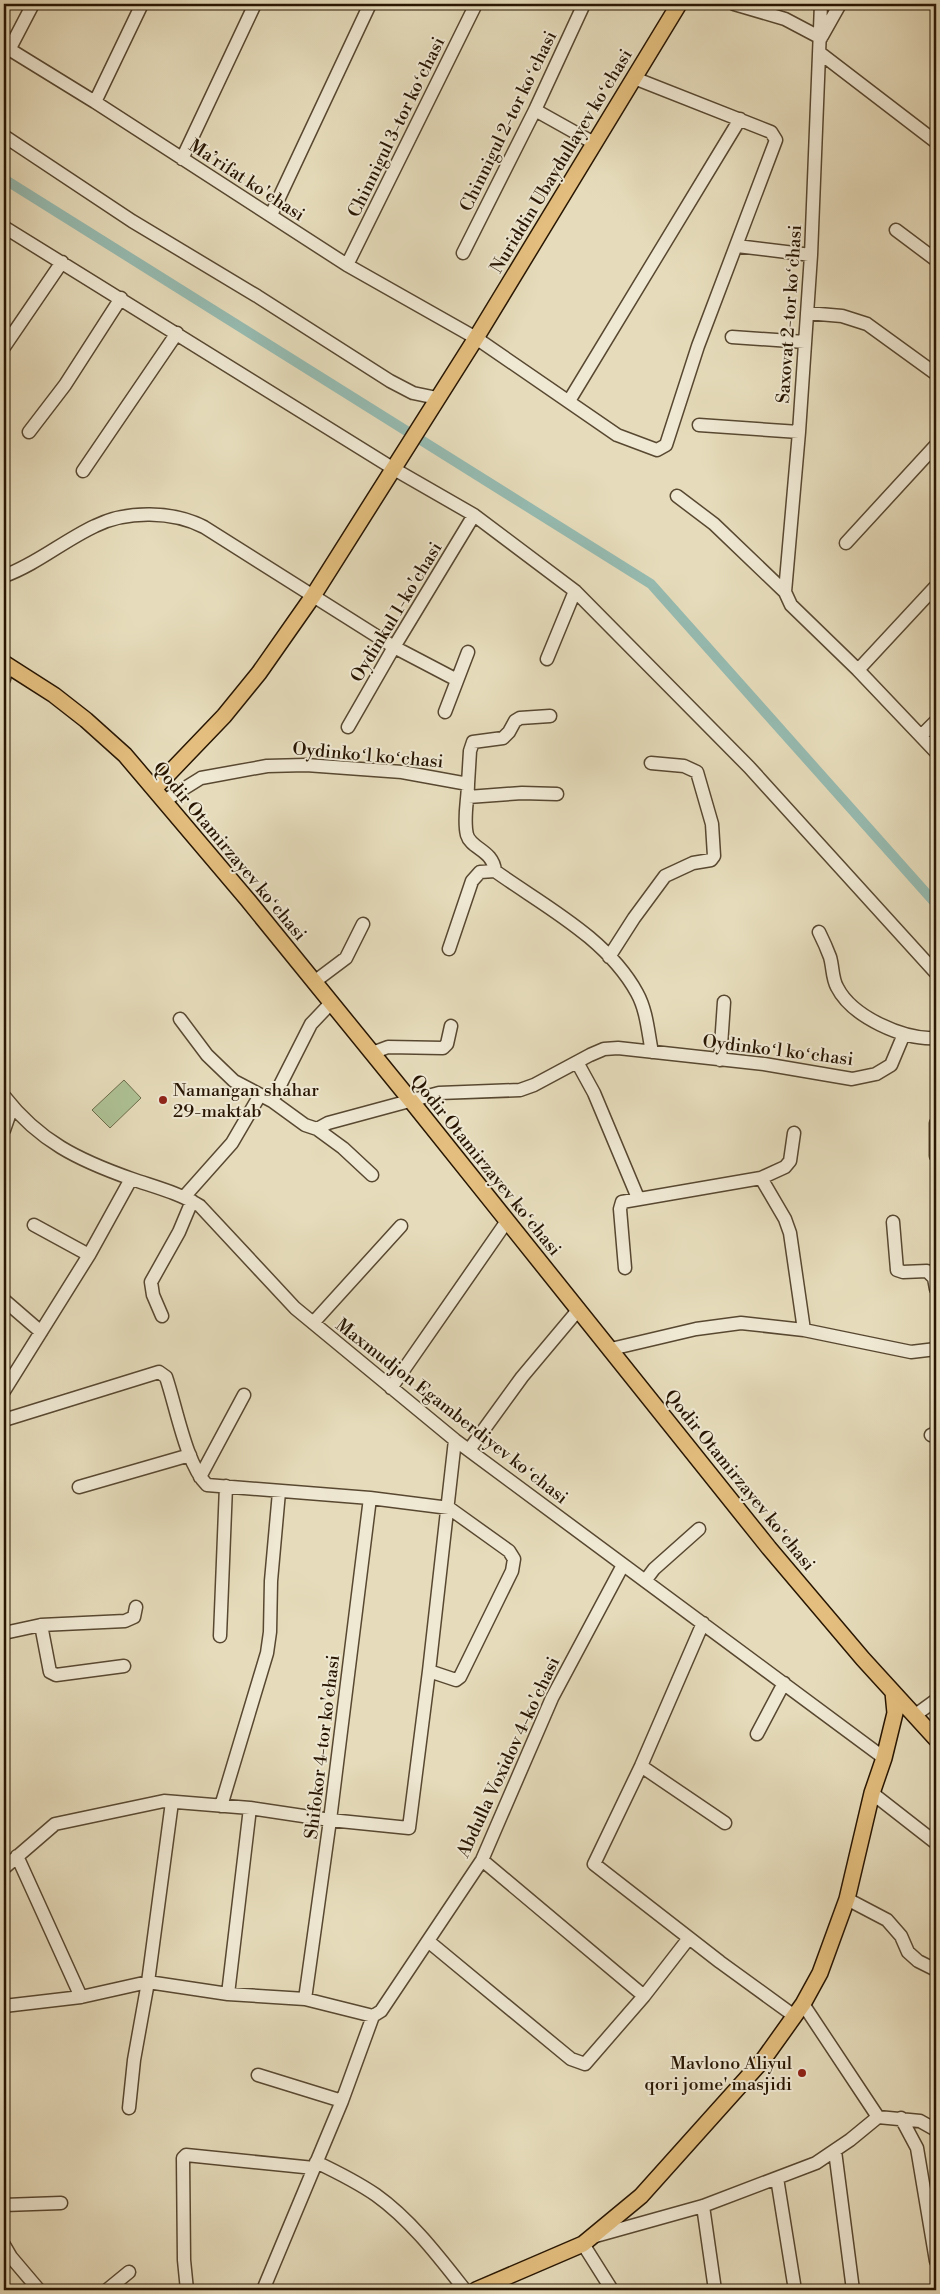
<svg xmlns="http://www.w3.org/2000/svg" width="940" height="2294" font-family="'Libre Bodoni',serif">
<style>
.green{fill:#aec295;stroke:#6b6c4c}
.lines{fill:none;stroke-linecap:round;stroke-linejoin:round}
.canal{stroke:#96bbb1;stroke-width:10}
.minor-casing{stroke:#584831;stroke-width:15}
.major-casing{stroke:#281603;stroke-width:18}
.minor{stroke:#efe8d3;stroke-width:12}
.major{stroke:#e3be7e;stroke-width:15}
.poi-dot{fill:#8f2418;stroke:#efe8d3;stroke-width:2}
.labels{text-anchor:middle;stroke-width:4;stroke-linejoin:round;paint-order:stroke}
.street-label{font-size:18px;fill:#281603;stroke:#efe8d3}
.poi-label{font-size:18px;fill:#281603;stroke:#efe8d3;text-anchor:start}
</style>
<rect width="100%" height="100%" fill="#e6dcbb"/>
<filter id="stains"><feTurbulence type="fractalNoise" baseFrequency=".004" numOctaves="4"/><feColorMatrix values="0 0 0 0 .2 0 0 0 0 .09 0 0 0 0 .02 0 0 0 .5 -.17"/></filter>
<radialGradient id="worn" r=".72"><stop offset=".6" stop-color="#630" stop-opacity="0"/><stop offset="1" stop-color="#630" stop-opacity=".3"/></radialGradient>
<!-- green -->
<path class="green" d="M124 1080 141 1098 110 1128 92 1110Z"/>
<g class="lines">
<!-- canal -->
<path class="canal" d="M4 179 651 584 936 904"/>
<!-- minor casing -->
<g class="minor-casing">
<path id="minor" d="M734 4 785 19 821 38
M822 36 840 4
M4 46 95 102 347 265 476 338 617 435 657 450 666 445 698 346 776 140 771 132 634 78
M9 50 33 4
M820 53 936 142
M95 102 142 4
M535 110 594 143
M4 136 132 221 257 296 390 381 413 393 437 398
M182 159 255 4
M271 215 370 4
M4 227 394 469 474 515 575 591 749 767 936 973
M896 230 936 260
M737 246 811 255
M463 253 535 110 584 4
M347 265 476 4
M807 313 842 316 867 324 936 374
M732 337 805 342
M4 347 62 262
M569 401 740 119
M699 425 799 432
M29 432 65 385 121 298
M83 471 177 333
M677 496 714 524 785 592 791 605 858 670 936 752
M846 543 936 445
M4 576C37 564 63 541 95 526 127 510 173 511 204 527L394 647 457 680
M785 592 799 432 811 255 821 4
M547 659 575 591
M858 670 936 586
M4 679 7 665
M445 712 468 652
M348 727 394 647 474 515
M921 736 936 721
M468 784 470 751 473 742 503 738 509 732 515 721 520 718 550 716
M468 797 522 793 557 794
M164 801 201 778 267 766 306 765 402 772 468 784C468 799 463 819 467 835 471 849 493 850 495 871 544 906 607 938 637 993 647 1011 648 1033 652 1052
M819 932C823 940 827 949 830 957 833 967 832 978 837 987 852 1017 904 1040 936 1038
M449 949 472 881 480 872 495 871
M609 957 634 918 665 876 693 863 711 860 714 856 712 824 697 772 684 766 651 763
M314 982 346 958 363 924
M180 1019 207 1055 234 1081 272 1101 305 1125 317 1129 343 1148 372 1175
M372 1053 388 1047 443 1048 447 1044 451 1026
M720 1060 724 1002
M577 1062 594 1093 638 1198
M4 1096C39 1141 78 1160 132 1179 155 1187 179 1193 200 1206L295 1308 455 1440 884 1758
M272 1101 311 1024 331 1003
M317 1129 328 1123 439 1093 520 1090 534 1085 590 1055 604 1049 618 1048 764 1064 852 1079 876 1074 891 1065 904 1034
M4 1130 12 1107
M936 1156V1123
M761 1178 785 1219 790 1233 804 1330
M184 1197 232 1143 260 1095
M893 1222 897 1270 903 1272 927 1271 934 1278 936 1289
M34 1225 89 1255
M625 1268 620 1209 622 1202 761 1178 785 1167 790 1161 794 1133
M4 1300 41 1332
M162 1316 153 1295 151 1282 179 1232 192 1201
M313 1323 401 1226
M611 1349 696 1329 741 1323 804 1330 911 1352 936 1349
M391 1388 507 1221
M4 1391 89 1255 131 1179
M4 1420 159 1372 166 1377C176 1406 186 1464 207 1485L370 1498 449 1508 509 1551 514 1559 512 1571 460 1677 456 1680 429 1671
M931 1435 936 1433
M469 1450 522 1377 579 1309
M200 1477 244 1395
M79 1487 190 1455
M645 1581 654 1569 699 1529
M703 1623 641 1766 594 1864 720 1962 793 2015
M41 1625 50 1672 56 1675 124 1666
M4 1633 41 1625 125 1621 134 1617 136 1607
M220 1636 226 1486
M914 1716 936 1700
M757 1734 784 1683
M641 1766 725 1823
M872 1793 936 1843
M221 1806 267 1653 270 1632 271 1581 279 1492
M17 1856 81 1997
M482 1860 644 1996
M4 1868 55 1824 164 1801 250 1808 330 1820 409 1828 429 1671 455 1440
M847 1899 887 1920 901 1936 908 1952 918 1961 936 1970
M428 1941 571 2059 585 2064 644 1996 689 1938
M228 1994 250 1808
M305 1999 330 1820 370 1498
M803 2004 878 2117 920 2121 936 2130
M4 2006 81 1997 148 1982 228 1994 305 1999 373 2016 381 2011 482 1860 552 1698 623 1565
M258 2075 342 2101
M129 2108 134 2060 148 1982 172 1802
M901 2118 917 2148 936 2261
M835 2151 853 2290
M316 2162C337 2172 357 2182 376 2195 411 2220 439 2257 465 2290
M777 2178 795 2290
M4 2205 61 2203
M703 2206 715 2290
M592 2237 703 2206 816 2163 850 2140 878 2117
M583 2244 612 2290
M4 2245 11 2257 39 2290
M107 2290 129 2272
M187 2290 184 2260 183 2158 186 2155 314 2168
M263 2290 342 2101 373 2016"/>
</g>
<!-- major casing -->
<g class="major-casing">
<path id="major" d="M4 663 54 695 86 720 125 755 247 899 412 1102 769 1548 863 1659 936 1739
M154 789 224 716 259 673 313 596 476 338 679 4
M476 2290 583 2244 641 2196 763 2060 803 2004 820 1973 847 1899 872 1793 884 1758 895 1713 893 1692"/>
</g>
<!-- minor -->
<use href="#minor" class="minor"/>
<!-- major -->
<use href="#major" class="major"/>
</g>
<!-- markers -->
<g class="poi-dot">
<circle cx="163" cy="1100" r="5"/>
<circle cx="802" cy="2073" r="5"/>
</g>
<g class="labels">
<!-- street labels -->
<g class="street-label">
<text transform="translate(508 121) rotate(-64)" y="6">Chinnigul 2-tor koʻchasi</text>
<text transform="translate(396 127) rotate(-64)" y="6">Chinnigul 3-tor koʻchasi</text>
<text transform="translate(561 161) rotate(-59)" y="6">Nuriddin Ubaydullayev koʻchasi</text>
<text transform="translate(247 180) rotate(33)" y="6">Maʼrifat ko'chasi</text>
<text transform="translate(789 314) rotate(-86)" y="6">Saxovat 2-tor koʻchasi</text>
<text transform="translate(396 612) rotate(-59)" y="6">Oydinkul 1-ko'chasi</text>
<text transform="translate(368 755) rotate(5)" y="6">Oydinkoʻl koʻchasi</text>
<text transform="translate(230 851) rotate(50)" y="6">Qodir Otamirzayev koʻchasi</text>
<text transform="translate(778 1050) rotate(7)" y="6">Oydinkoʻl koʻchasi</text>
<text transform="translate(486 1165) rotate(51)" y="6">Qodir Otamirzayev koʻchasi</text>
<text transform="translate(452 1411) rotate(38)" y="6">Maxmudjon Egamberdiyev koʻchasi</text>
<text transform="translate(740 1480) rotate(51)" y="6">Qodir Otamirzayev koʻchasi</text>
<text transform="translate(322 1747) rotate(-83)" y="6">Shifokor 4-tor ko'chasi</text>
<text transform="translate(508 1757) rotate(-65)" y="6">Abdulla Voxidov 4-ko'chasi</text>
</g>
<!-- poi labels -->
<g class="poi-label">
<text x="173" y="1096">Namangan shahar<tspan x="173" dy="21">29-maktab</tspan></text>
<text x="792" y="2069" text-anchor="end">Mavlono Aliyul<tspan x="792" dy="21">qori jome' masjidi</tspan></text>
</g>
</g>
<!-- margin -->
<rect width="940" height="2294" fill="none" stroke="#e6dcbb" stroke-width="20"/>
<rect x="5" y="5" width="930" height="2284" fill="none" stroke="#281603" stroke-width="2.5"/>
<rect x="10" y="10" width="920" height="2274" fill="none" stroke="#281603"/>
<rect width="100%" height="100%" filter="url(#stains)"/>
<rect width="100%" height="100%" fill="url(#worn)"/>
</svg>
